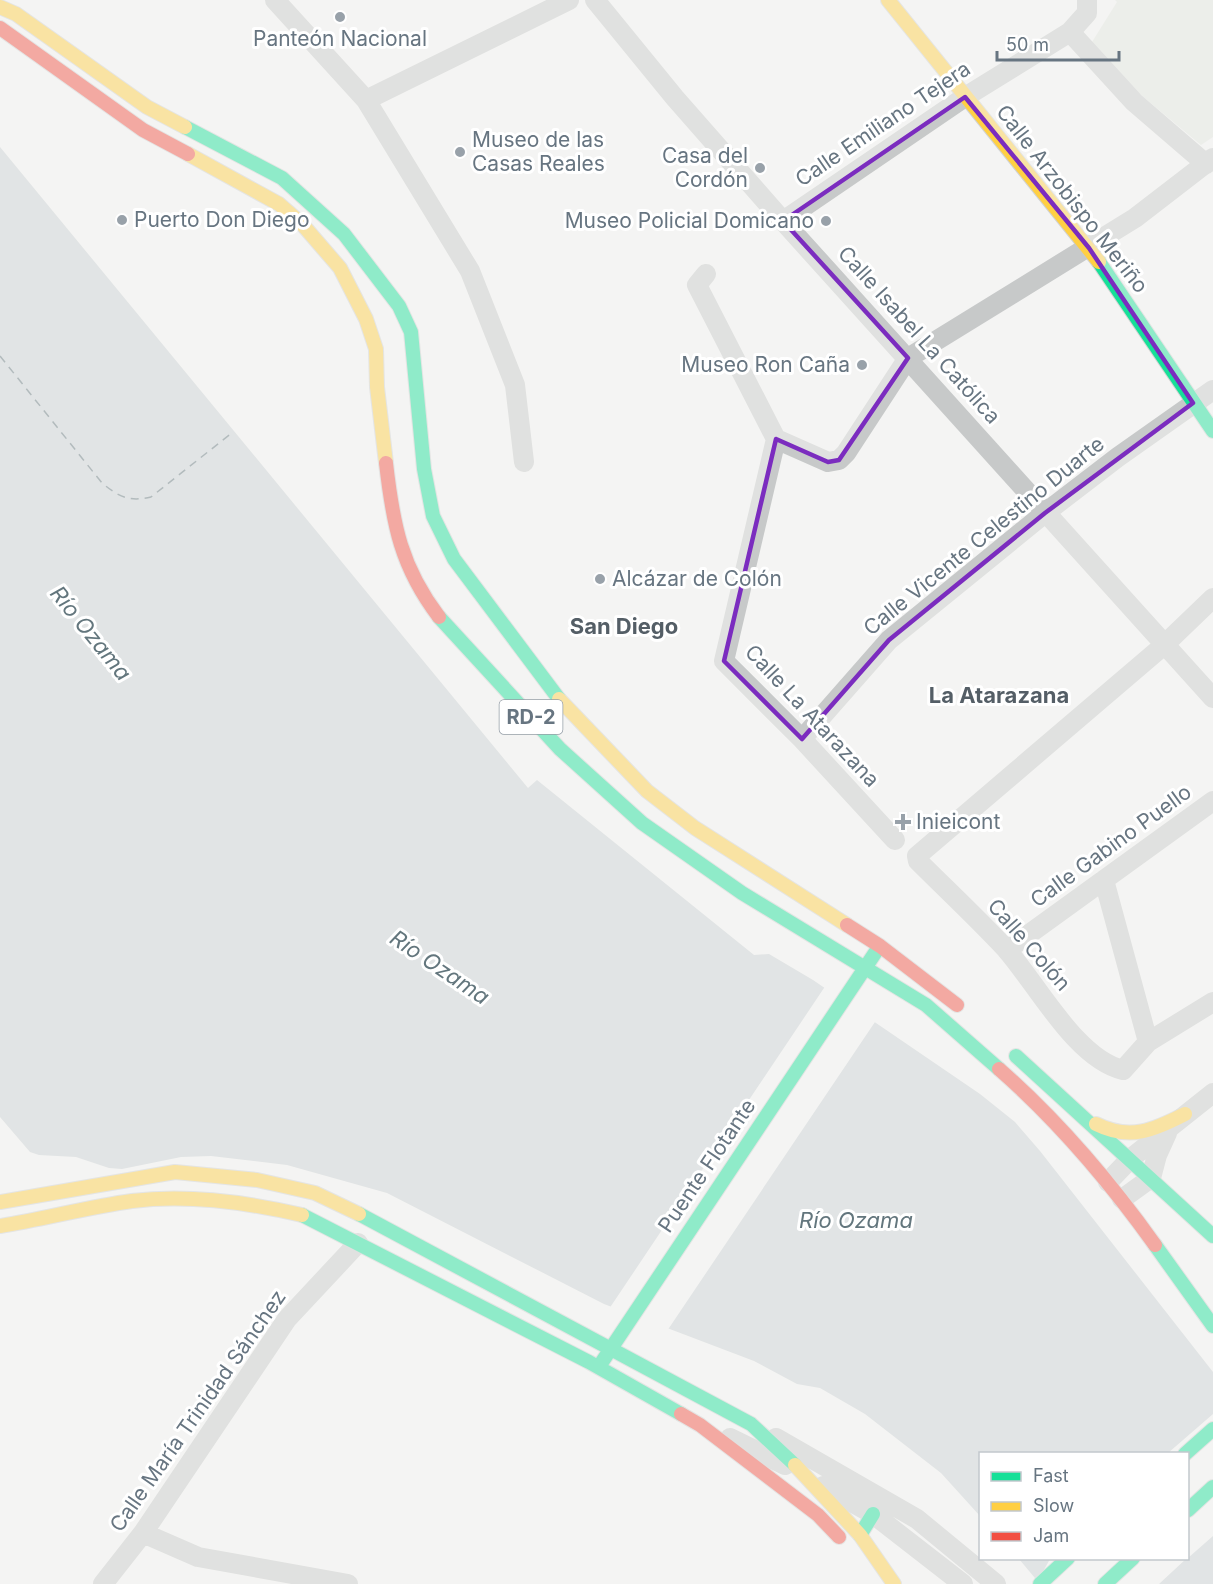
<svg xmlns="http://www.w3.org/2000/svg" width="1213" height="1584" font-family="Inter,sans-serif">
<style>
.green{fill:#e3e6e1}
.water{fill:#cad0d4}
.pier{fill:#f4f4f3}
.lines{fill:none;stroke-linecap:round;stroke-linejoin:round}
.ferry{stroke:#63767d;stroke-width:1.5;stroke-dasharray:8 6;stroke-linecap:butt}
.fast-casing{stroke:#d1d2d2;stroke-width:16}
.slow-casing{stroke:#d1d2d2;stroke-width:16}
.jam-casing{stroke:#d1d2d2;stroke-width:16}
.street{stroke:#c7c9c9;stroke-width:20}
.fast{stroke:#16e098;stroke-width:14}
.slow{stroke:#ffcf43;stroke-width:14}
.jam{stroke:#f24e42;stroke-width:14}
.marked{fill:none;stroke:#7b2cbf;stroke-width:4.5;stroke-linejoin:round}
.poi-dot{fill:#98a1a9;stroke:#fff;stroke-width:2}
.labels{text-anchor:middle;stroke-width:6;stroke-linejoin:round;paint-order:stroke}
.shield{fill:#fff;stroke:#959ea7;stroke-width:1.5}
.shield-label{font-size:20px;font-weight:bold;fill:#677581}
.poi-label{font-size:21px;fill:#677581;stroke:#fff;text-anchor:start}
.street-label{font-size:21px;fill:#677581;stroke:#fff}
.neighbourhood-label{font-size:22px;font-weight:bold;fill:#545e66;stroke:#fff}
.water-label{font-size:22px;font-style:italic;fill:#63767d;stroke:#fff}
</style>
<rect width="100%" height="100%" fill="#f4f4f3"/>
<!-- green -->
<path class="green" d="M1115 0H1213V137L1201 145 1087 50 1117 2Z"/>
<!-- water -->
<path class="water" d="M0 147 528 788 537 780 754 955 769 954 813 980 980 1094 1015 1122 1040 1151 1213 1372V1584H1040L1019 1559 1188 1558V1454H980V1516L941 1473 865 1414 820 1388 797 1384 754 1361 604 1304 387 1193 287 1165 211 1156 181 1157 122 1169 109 1168 76 1157 39 1155 30 1152 0 1117Z"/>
<!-- pier -->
<path class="pier" d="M826 985 877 1019 667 1331 609 1309Z
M1213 1414V1536L1188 1558V1454L1168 1453Z
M1187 1558 1159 1584H1036L1050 1559Z"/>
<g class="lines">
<!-- ferry -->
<path class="ferry" d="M0 356 102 483C119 497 129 502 151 497L233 432"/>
<!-- fast casing -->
<g class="fast-casing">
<path id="fast" d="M185 127 282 178 344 234 399 306 411 332 424 469 433 516 454 559 559 699
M1099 262 1213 431
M439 617 560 749 642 823 742 893 926 1005 999 1069
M1016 1056 1213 1236
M359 1214 751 1424 795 1465
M302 1215 589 1362 681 1414
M1155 1245 1213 1326
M600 1365 877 950
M1185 1454 1213 1429
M1188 1510 1213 1487
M860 1535 873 1514
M1040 1584 1068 1558
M1105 1584 1133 1558"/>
</g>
<!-- slow casing -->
<g class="slow-casing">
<path id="slow" d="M888 0 1099 262
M0 7 16 14 147 107 185 127
M188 154 279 204 302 224 340 268 366 319 376 349 377 387 386 463
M559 699 647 791 695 828 847 925
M1096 1124C1130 1141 1154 1130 1185 1114
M0 1202 175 1172 257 1180 315 1193 359 1214
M0 1226C44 1219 88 1207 132 1201 189 1194 246 1202 302 1215
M795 1465 860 1535 894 1584"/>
</g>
<!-- jam casing -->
<g class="jam-casing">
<path id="jam" d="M0 28 143 130 188 154
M386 463C393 525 401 567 439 617
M847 925 880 946 957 1005
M999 1069C1057 1120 1110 1182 1155 1245
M681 1414 700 1425 818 1515 839 1537"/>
</g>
<!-- street -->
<path class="street" d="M275 0 366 100 470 271 515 385 524 462
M595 0 675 98 783 221 1213 698
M1070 32 1134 102 1206 164
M366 100 569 0
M783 221 965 97 1070 32 1087 13V0
M706 274 697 285 776 439
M776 439 828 462 839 460 846 453 908 358 1135 218 1213 158
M776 439 724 661 802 739 895 840
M802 739 889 640 1045 513 1118 457 1213 390
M1104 880 1148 1042 1123 1070C1076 1059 1037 984 1006 949 978 919 947 890 918 861L917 856 1163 646 1213 598
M1007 950 1213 801
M1148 1042 1213 1002
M1108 1182 1130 1159 1213 1093
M1122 1199 1151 1178 1157 1155 1167 1133
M730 1438 785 1465
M776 1438 917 1519 996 1584
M823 1486 873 1514 963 1584
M143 1533 198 1557 348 1584
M103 1584 143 1533 287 1319 358 1243"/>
<!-- fast -->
<use href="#fast" class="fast"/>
<!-- slow -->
<use href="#slow" class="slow"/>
<!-- jam -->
<use href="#jam" class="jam"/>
</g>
<!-- marked area -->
<path d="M0 0H1213V1584H0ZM965 97 1089 248 1193 403 1045 513 889 640 802 739 724 661 776 439 828 462 839 460 908 358 783 221Z" fill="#f4f4f3" fill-opacity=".55" fill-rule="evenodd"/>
<path class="marked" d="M965 97 1089 248 1193 403 1045 513 889 640 802 739 724 661 776 439 828 462 839 460 908 358 783 221Z"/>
<!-- markers -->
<g class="poi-dot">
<circle cx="340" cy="17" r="6"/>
<circle cx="460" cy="152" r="6"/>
<circle cx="760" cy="168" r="6"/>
<circle cx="122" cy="220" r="6"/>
<circle cx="826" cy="221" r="6"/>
<circle cx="862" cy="365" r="6"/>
<circle cx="600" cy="579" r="6"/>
<path d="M900 813h6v6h6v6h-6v6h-6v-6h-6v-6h6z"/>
</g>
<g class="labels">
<!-- shield labels -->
<rect class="shield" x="499.5" y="700" width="63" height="34" rx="4.5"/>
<g class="shield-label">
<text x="531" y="724">RD-2</text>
</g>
<!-- poi labels -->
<g class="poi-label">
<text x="340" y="46" text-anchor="middle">Panteón Nacional</text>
<text x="472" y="147">Museo de las<tspan x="472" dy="24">Casas Reales</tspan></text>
<text x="748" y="163" text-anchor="end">Casa del<tspan x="748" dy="24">Cordón</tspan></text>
<text x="134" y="227">Puerto Don Diego</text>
<text x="814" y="228" text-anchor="end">Museo Policial Domicano</text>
<text x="850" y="372" text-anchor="end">Museo Ron Caña</text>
<text x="612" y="586">Alcázar de Colón</text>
<text x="916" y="829">Inieicont</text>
</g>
<!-- street labels -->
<g class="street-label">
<text transform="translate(883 124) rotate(-34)" y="7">Calle Emiliano Tejera</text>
<text transform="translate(1072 199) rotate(52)" y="7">Calle Arzobispo Meriño</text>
<text transform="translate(919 335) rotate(48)" y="7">Calle Isabel La Católica</text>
<text transform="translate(984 536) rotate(-39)" y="7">Calle Vicente Celestino Duarte</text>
<text transform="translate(812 716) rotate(47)" y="7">Calle La Atarazana</text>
<text transform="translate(1111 846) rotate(-36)" y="7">Calle Gabino Puello</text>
<text transform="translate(1029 945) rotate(49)" y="7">Calle Colón</text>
<text transform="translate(707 1166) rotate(-56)" y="7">Puente Flotante</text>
<text transform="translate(198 1411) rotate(-55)" y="7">Calle María Trinidad Sánchez</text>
</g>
<!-- neighbourhood labels -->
<g class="neighbourhood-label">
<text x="624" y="634">San Diego</text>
<text x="999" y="703">La Atarazana</text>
</g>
<!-- water labels -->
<g class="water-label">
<text transform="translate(91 633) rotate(51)" y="8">Río Ozama</text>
<text transform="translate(440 967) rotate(34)" y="8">Río Ozama</text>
<text x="856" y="1228">Río Ozama</text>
</g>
</g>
<!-- legend -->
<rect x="979" y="1452" width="210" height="108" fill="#ffffff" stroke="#c2c8cd" stroke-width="1.5"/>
<rect x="991" y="1472" width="30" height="9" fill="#16e098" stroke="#c2c8cd" stroke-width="1.5"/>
<text x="1033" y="1482" font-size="18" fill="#677581">Fast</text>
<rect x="991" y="1502" width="30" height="9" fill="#ffcf43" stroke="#c2c8cd" stroke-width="1.5"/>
<text x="1033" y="1512" font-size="18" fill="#677581">Slow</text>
<rect x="991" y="1532" width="30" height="9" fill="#f24e42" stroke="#c2c8cd" stroke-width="1.5"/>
<text x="1033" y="1542" font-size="18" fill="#677581">Jam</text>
<!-- scale -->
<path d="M997 51v9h122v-9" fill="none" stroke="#677581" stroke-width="3"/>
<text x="1006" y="51" font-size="18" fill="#677581" stroke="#ffffff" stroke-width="4.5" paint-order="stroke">50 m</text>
</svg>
